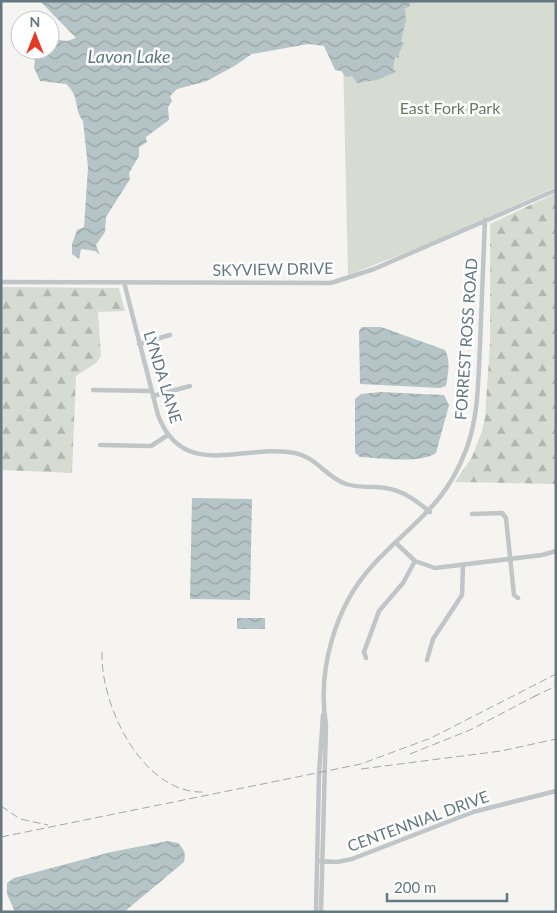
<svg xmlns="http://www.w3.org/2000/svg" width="557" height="913" font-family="Lato,sans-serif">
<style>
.forest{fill:url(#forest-firs)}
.green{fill:#d6dcd2}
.water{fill:url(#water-waves)}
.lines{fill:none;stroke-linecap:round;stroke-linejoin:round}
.minor{stroke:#c0c5c7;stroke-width:4.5}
.rail{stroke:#a1a8ac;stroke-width:1;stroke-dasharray:8 4;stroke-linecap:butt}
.labels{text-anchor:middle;stroke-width:5;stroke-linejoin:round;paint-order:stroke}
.park-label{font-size:16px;fill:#697962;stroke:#fff}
.street-label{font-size:16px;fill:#647882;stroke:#fff}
.water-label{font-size:18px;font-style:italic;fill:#5f7a7f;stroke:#fff}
</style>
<defs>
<pattern id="forest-firs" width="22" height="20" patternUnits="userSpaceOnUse" patternTransform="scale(1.25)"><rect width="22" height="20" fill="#d6dcd2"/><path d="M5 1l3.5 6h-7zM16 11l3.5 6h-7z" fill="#b1b7b0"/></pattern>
<pattern id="water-waves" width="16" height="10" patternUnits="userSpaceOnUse" patternTransform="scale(1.25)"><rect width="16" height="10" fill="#b5c4c6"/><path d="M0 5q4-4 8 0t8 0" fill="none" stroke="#97a4a6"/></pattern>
</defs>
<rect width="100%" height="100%" fill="#f5f4f1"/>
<!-- forest -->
<path class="forest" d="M556 193V484L455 482 472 457 482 431 485 417 490 344V224Z
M1 287 119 288 125 311 98 312 101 356 96 363 76 376 72 473 1 470Z"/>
<!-- green -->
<path class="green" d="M378 1H556V187L410 251 348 275 343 57Z"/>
<!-- water -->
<path class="water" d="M40 1H411L409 7 405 8 406 20 401 42 404 43 399 53V58L395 57 393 69 396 72 377 80 357 83 352 76 346 77 341 71 335 70 324 46 308 44 252 54 236 65 207 81 177 89 170 96 172 101 168 107 169 120 146 137 147 142 139 147V156L129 173 130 179 106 217 105 232 96 245 100 255 95 251 81 249 79 259 72 254V244L77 230 84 227 88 168 83 121C73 108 81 98 66 84L40 81 34 68 36 50H50V39L67 41 76 38Z
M362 327H381L445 350C451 361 448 374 446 386L440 388 360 384 359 331Z
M380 392 444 395 449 405 436 453C420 464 380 458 360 457L355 453V399L361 394Z
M192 498 252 499 250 600 190 599Z
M237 618H265V629H237Z
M168 841 178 843C184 849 186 853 184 862L124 912H15L7 894V883L14 878 111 852Z"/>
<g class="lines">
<!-- minor -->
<path class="minor" d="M1 282 331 283 374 269 556 190
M124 282 158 415C183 482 244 443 295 453 316 457 326 477 346 484 355 487 367 487 376 487 399 488 412 497 430 512
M139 344 170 335
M93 390 151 391
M153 396 190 386
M100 445 151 446 168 435
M472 514 502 513 506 518 514 595 518 598
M396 543 415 561 435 568 542 555 556 551
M366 658 364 652 379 611 403 583 415 561
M427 660 433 639 462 595 463 565
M317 861 337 862 352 859 473 812 556 791
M316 912 319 774 323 715
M321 912 326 725C317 670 335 607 372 566 411 523 444 508 466 450 479 416 478 380 480 345 482 303 483 262 485 220"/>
<!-- rail -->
<path class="rail" d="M102 652C100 704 142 795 205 792
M533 697 556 686
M410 754 470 730 539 694
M361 769 501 751 556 739
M1 806 20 819 48 825
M1 837 361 764 431 738 556 674"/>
</g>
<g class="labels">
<!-- park labels -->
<g class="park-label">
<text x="450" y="114">East Fork Park</text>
</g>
<!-- street labels -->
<g class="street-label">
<text transform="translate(273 269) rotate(-1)" y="6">SKYVIEW DRIVE</text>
<text transform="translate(466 339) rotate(-86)" y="6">FORREST ROSS ROAD</text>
<text transform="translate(163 377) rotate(73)" y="6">LYNDA LANE</text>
<text transform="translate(418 821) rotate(-20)" y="6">CENTENNIAL DRIVE</text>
</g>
<!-- water labels -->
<g class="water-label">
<text x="129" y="63">Lavon Lake</text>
</g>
</g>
<!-- border -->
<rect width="557" height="913" fill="none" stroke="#647882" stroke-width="5"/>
<!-- north arrow -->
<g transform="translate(35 35)"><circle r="24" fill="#ffffff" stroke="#c1c9cd"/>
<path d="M0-4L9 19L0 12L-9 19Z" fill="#e23b23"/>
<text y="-8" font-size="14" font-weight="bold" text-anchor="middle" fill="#647882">N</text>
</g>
<!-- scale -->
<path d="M387 893v8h120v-8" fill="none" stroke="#647882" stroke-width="2.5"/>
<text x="394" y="893" font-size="15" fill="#647882" stroke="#ffffff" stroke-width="4" paint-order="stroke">200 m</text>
</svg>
